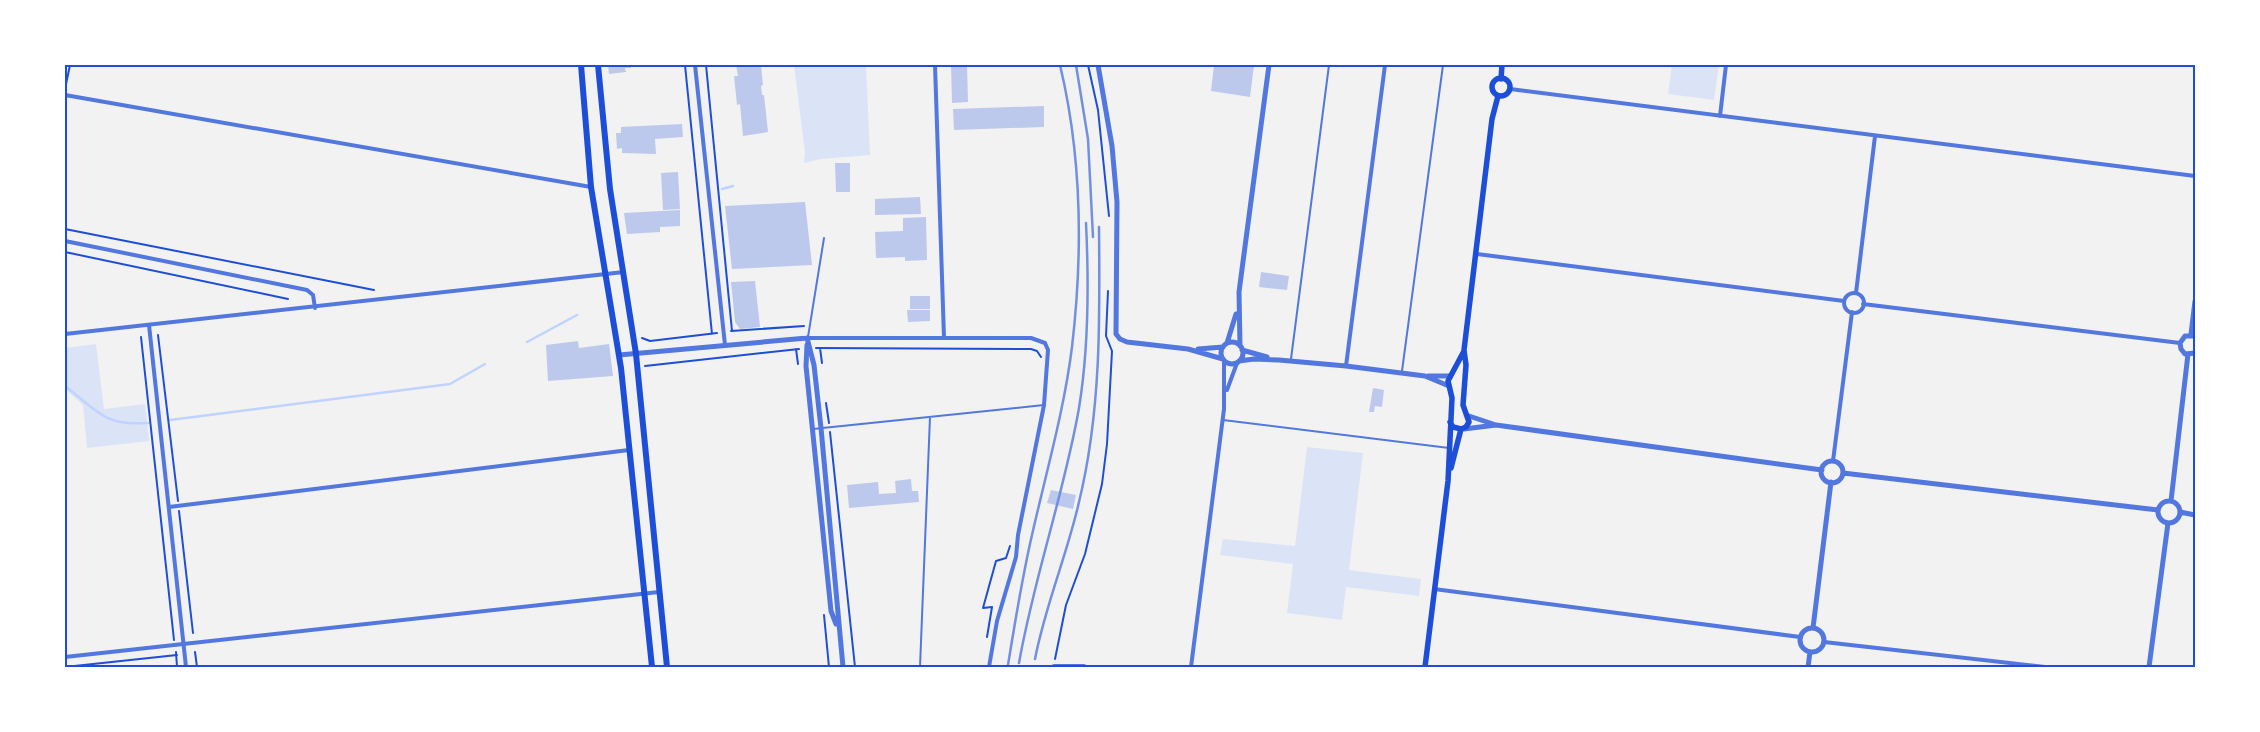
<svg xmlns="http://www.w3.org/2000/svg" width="2260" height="732" font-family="'Fira Sans',sans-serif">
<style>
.green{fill:#dbe4f7}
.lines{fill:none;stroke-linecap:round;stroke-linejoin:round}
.stream{stroke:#bfd3fe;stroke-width:2.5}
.building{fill:#bdc9ec}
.path{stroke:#1d4ed8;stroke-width:2}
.service{stroke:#5277de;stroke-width:2}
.minor{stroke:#5277de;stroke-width:4}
.tertiary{stroke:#5277de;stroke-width:5}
.secondary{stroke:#1d4ed8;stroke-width:5.5}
.trunk{stroke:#1d4ed8;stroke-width:6}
.rail{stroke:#7290e2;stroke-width:2.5}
.neatline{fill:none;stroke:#1d4ed8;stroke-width:2}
</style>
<rect width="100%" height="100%" fill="#f2f2f2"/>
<!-- green -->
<path class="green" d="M794 65H866L870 155 821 159 804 163 805 153Z
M1672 65H1719L1714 100 1668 94Z
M96 344 104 409 145 404 149 441 87 448 83 405 65 389V348Z
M1307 447 1363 453 1349 570 1421 579 1419 596 1346 587 1342 620 1287 613 1293 564 1220 555 1223 539 1295 546Z"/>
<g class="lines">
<!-- stream -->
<path class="stream" d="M722 189 733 186
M527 342 577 315
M65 386C98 411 103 426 148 423
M170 420 450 384 485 364"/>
</g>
<!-- building -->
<path class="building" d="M608 65H631V68H625L626 72 609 74Z
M736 65H761L763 85 761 86 762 95H764L768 132 743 136 740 104 737 105 736 95 734 76H738Z
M951 65H967L968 102 952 103Z
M1214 65H1254L1250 97 1211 91Z
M1044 106V127L954 130 953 109Z
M682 124 683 137 655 139 656 154 622 153V148L617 149 616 133H621V127Z
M835 163H850V192H836Z
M678 172 680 209 663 210 661 173Z
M920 197 921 214 875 215V199Z
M805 202 812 265 732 269 725 206Z
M680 210V226L660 227V232L627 234 624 213Z
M926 217 927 260 905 261V257L876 258 875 232 903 231V218Z
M1261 272 1289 276 1287 290 1259 287Z
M755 281 760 327 740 329 735 322 731 282Z
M910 296H930V309H910Z
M907 310H930V321L908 322Z
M578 341 579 348 609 344 613 376 548 381 546 345Z
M1373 388 1384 390 1382 407 1375 406 1374 412H1369Z
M911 479 912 491H918L919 502 849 508 847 485 878 482 879 494 896 493 895 481Z
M1051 490 1076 495 1073 509 1047 503Z"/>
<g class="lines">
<!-- path -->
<path class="path" d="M685 65 712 334
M706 65 732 331
M1088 65 1098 110 1109 216
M65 89 70 65
M65 229 374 290
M65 252 288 299
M731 331 804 326
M158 335 178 501
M141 337 174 640
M642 338 650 341 717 333
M816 348 1031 349 1037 351 1041 357
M820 348 822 363
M796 349 798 364
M645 366 799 349
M826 403 829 423
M830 432 855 667
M179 511 193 633
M824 615 829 667
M987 637 992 607 983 608 996 561 1006 558 1010 546
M176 652 177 667
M195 652 197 667
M1055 659 1066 605 1085 554 1102 484 1107 444 1112 351 1106 336 1108 291
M65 667 177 655"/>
<!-- service -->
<path class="service" d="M808 337 824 238
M1291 359 1329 65
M1402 371 1443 65
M1223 420 1449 448
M813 429 1044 405
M920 667 930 417"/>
<!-- minor -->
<path class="minor" d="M695 65 725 345
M935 65 944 338
M1510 89 2195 176
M65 95 591 187
M1720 116 1726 65
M65 241 307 290 313 295 315 308
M1477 254 1844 301
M1856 293 1875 136
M1844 303a10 10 0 1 1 20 0a10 10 0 1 1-20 0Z
M1863 304 2180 343
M149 325 186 667
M65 334 624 272
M807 338H1031L1045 343 1048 350 1044 405 1018 535 1016 557 997 621 989 667
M1346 366 1385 65
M1227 390 1237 363
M1833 461 1852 312
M169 507 629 450
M1434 589 1800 637
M1824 642 2045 667
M65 657 659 592
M1191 667 1224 409V360"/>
<!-- tertiary -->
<path class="tertiary" d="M1098 65 1112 146 1117 202 1116 334 1120 339 1127 342 1188 349 1223 359
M2191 334 2195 301
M2195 336H2185L2180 343 2181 349 2185 354 2195 353
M807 338 814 365 821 428 843 667
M1221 353a11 11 0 1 1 22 0a11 11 0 1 1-22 0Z
M1227 343 1236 314
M807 345 806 366 831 611 836 624
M1240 346 1239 292 1269 65
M1198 349 1223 347
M1242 350 1267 357
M619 355 807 338
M1239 361 1254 359 1279 360 1346 366 1425 376 1449 386
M1428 376H1450
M1469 416 1496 425 1822 470
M1464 429 1496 425
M1821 472a11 11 0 1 1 22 0a11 11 0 1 1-22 0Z
M1843 473 2158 510
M2158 512a11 11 0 1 1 22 0a11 11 0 1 1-22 0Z
M2171 501 2188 354
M2180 512 2195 515
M1813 628 1831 482
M1800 640a12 12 0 1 1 24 0a12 12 0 1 1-24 0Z
M1808 667 1810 652
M2149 667 2168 523"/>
<!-- secondary -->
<path class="secondary" d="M1492 87a9 9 0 1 1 18 0a9 9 0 1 1-18 0Z
M1501 79 1502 65
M1450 422 1453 427 1461 429 1466 427 1469 422 1463 405 1466 365 1464 350 1492 119 1498 96
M1451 468 1461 429
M1054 667H1084
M1425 667 1448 481 1452 398 1448 381 1464 351"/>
<!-- trunk -->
<path class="trunk" d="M581 65 591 187 621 368 652 667
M598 65 610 189 636 354 667 667"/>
<!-- rail -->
<path class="rail" d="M1076 65 1088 139 1093 237
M1035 659C1045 606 1067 555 1079 502 1101 412 1100 319 1099 227
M1019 663C1034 577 1064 494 1079 408 1089 347 1089 285 1086 223
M1008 665C1015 622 1022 578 1032 535 1046 473 1064 411 1072 347 1083 253 1082 157 1060 65"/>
</g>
<!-- border -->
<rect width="2260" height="732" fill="none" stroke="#ffffff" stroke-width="132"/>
<rect x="66" y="66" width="2128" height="600" class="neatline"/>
</svg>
